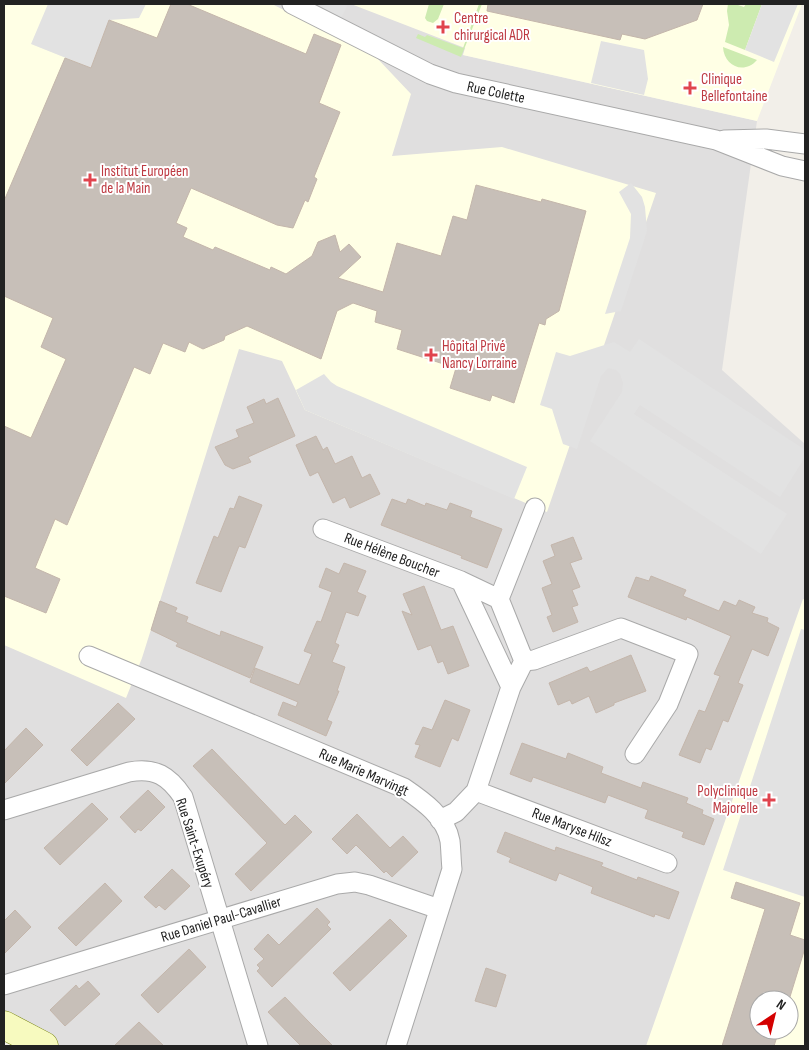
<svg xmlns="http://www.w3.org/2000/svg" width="809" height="1050" font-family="'Sofia Sans Condensed',sans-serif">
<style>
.residential{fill:#e0dfdf;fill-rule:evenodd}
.education{fill:#ffffe5;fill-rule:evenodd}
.grass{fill:#cdebb0}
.parking{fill:#e2e2e2}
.building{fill:#c7bfb8;stroke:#c4b6ab}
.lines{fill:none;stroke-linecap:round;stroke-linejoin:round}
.street-casing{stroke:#a9a9a9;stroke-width:21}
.secondary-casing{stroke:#707d05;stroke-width:29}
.street{stroke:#fff;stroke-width:19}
.secondary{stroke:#f7fabf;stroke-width:28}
.health-dot{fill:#e0444e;stroke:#fff;stroke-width:2}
.labels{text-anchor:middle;stroke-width:4;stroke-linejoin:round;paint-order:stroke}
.health-label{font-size:15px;fill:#be3a42;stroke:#fff;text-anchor:start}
.street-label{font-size:15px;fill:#222;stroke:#fff}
</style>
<rect width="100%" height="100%" fill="#f2efe9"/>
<!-- residential -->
<path class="residential" d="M4 4H482L463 55 757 121 722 370 805 444V1046H49L4 1021ZM759 1000H789V1030H759Z"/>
<!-- education -->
<path class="education" d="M4 4H272L376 57 411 94 392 156 502 147 656 193 547 512 305 410 282 361 239 349 142 658 126 698 4 645Z
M351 4H802L757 121 463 55 465 48Z
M803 599 805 600V1046H646ZM759 1000H789V1030H759Z"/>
<!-- grass -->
<path class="grass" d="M429 4H444L438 19 433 23 427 21 425 18Z
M479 4H482L461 57 416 38 418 34 425 37 427 35 463 48Z
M728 4H735L744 7 746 4H762L745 50 725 42 729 25 727 11Z
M723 47 757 60C744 75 724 66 723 47Z"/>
<!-- parking -->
<path class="parking" d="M48 4H146L139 18 109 20 91 68 31 44Z
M308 4H343L347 6 340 20Z
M762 4H798L774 62 745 50Z
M601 41 644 50 648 79 644 95 591 83Z
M631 183 642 197 645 207 647 231 621 311 605 314 630 238 631 214 619 192Z
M639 339 805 450V457L780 497 640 405 634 414 787 514 761 554 590 441 622 392 623 383 620 374 616 370 608 368 601 376 577 449 563 444 552 409 540 405 556 352 570 356 614 342 630 352Z
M324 374 331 382 337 386 527 467 514 499 305 410 296 390Z
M801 629 805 630V897L723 870Z"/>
<!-- building -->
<path class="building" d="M171 4H187L306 54 314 34 341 45 319 103 340 112 314 177 317 179 308 202 305 200 293 228 277 225 191 188 176 223 187 228 183 237 213 250 215 247 270 270 271 267 286 274 312 256 318 242 335 235 340 252 349 244 361 257 338 278 383 292 397 243 441 256 453 216 467 220 476 185 541 202 542 199 586 211 559 311 546 319 545 325 539 323 514 403 492 395 490 401 450 388 456 368 397 349 402 330 375 322 377 311 353 303 337 311 321 359 247 326 225 336 224 340 203 349 189 342 185 352 163 343 150 374 134 367 67 525 55 519 35 568 60 579 46 613 4 596V426L31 438 66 359 41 347 53 318 4 296V201L65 58 91 68 109 20 157 38Z
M488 4H703L697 20 645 39 622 34 620 40 487 11Z
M278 398 295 436 248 457 251 462 233 469 225 465 215 447 239 437 236 430 254 423 247 407 264 399 266 404Z
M316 436 323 450 327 447 335 464 352 456 362 478 370 474 380 494 350 508 345 497 333 503 318 472 310 476 296 445Z
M239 496 262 505 245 548 239 546 221 592 196 583 214 536 218 538 230 508 234 509Z
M392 499 406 504 408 499 425 506 426 503 447 510 450 503 472 511 470 517 502 529 487 568 461 558 462 556 381 525Z
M573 537 582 559 570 563 580 587 572 590 578 605 572 607 578 622 553 632 547 617 552 615 542 588 552 584 543 561 555 556 551 545Z
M344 563 366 571 357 592 366 596 358 616 346 612 335 643 339 645 332 662 345 667 337 691H339L327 720 332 722 326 736 278 715 283 702 296 707 298 702 250 682 255 668 299 685 312 654 304 651 317 621 321 622 332 592 319 587 326 568 339 574Z
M651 576 686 590 683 596 719 611 724 601 736 606 739 600 755 607 752 613 768 618 767 622 779 628 768 656 752 649 738 683 743 685 728 722 723 720 711 750 706 748 700 763 679 755 699 710 705 712 720 676 714 674 731 636 687 617 686 620 628 597 636 577 649 581Z
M424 586 441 630 453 626 469 666 448 674 443 661 438 663 431 645 418 650 402 611 412 615 403 594Z
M160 601 177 608 175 612 188 617 186 622 220 636 221 631 263 647 250 678 176 646 178 643 151 630Z
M631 655 646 691 614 703V705L596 713 589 696 572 704 570 700 558 705 549 683 587 667 590 672Z
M445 700 470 710 458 741 452 738 440 767 415 757 420 745 415 744 423 727 432 730Z
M118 703 135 719 87 766 71 750Z
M26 728 43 745 4 784V751Z
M522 743 566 759 568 753 603 767 601 773 641 788 643 782 688 798 686 803 703 810 702 814 714 819 704 845 682 837 684 832 645 818 648 810 608 795 605 803 533 777 531 782 510 774Z
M212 749 285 825 295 815 312 832 251 891 235 874 267 843 193 766Z
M148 790 165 807 141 831 138 829 135 833 120 817Z
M92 803 108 819 60 865 44 848Z
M357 814 390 848 403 836 418 852 392 877 386 871 384 873 356 845 347 854 332 839Z
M505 832 555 851 556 847 603 863 601 866 637 880 638 877 679 892 669 919 655 914 654 917 591 893 593 887 559 873 556 881 509 862 511 858 497 852Z
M172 869 190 886 165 910 159 905 156 908 144 897Z
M736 882 800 903 790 935 805 940V948L789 1000H759V1030H779L774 1046H722L765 909 731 898Z
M105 883 122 901 76 946 58 928Z
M317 908 330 922 327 925 331 929 272 987 257 971 260 968 257 965 264 959 254 949 268 934 279 945Z
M15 910 31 927 4 954V921Z
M390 919 407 936 350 991 333 973Z
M189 949 206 967 158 1013 141 995Z
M486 968 506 975 496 1007 475 1001Z
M88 981 100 994 65 1026 50 1010 76 985 79 989Z
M285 997 308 1021 333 1046H301L292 1037 268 1012Z
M139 1022 164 1046H114Z"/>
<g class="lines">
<!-- street casing -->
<g class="street-casing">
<path id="street" d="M292 4 430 74 456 83 716 140 782 166 805 171
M724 140 766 139 805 144
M323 529 461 581 499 599 524 661 511 687 476 791 456 812 440 820
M461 581 511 687
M499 599 535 508
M89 656 404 788C423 801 446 817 450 841 451 850 451 860 452 869L396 1046
M524 661 534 660 621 628 688 654 668 704 635 754
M476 791 667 863
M4 810 129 772C155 767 169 776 183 797L258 1046
M4 985 337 884 355 882 369 885 439 909"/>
</g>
<!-- secondary casing -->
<g class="secondary-casing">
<path id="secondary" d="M4 1025 44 1046"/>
</g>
<!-- street -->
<use href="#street" class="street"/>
<!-- secondary -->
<use href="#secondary" class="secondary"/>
</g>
<!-- markers -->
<g class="health-dot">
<path d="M440.5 19.5h5v5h5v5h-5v5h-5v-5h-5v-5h5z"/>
<path d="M687.5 80.5h5v5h5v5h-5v5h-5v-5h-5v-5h5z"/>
<path d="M87.5 172.5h5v5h5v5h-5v5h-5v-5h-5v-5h5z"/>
<path d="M428.5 347.5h5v5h5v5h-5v5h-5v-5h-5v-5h5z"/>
<path d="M766.5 792.5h5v5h5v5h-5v5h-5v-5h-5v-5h5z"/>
</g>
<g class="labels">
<!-- health labels -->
<g class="health-label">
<text x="454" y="23">Centre<tspan x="454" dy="17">chirurgical ADR</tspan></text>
<text x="701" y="84">Clinique<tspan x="701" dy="17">Bellefontaine</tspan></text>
<text x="101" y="176">Institut Européen<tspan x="101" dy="17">de la Main</tspan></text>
<text x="442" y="351">Hôpital Privé<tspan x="442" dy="17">Nancy Lorraine</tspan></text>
<text x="758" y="796" text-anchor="end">Polyclinique<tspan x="758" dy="17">Majorelle</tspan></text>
</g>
<!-- street labels -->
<g class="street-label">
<text transform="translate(496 92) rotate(12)" y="5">Rue Colette</text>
<text transform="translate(392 555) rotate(21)" y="5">Rue Hélène Boucher</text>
<text transform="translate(364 772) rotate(24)" y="5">Rue Marie Marvingt</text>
<text transform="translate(572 827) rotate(21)" y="5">Rue Maryse Hilsz</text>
<text transform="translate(195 843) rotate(72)" y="5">Rue Saint-Exupéry</text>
<text transform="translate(221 919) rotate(-17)" y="5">Rue Daniel Paul-Cavallier</text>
</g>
</g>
<!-- border -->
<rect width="809" height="1050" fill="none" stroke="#222222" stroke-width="10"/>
<!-- north arrow -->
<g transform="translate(774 1015) rotate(35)"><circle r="24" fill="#ffffff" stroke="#a7a7a7"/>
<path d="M0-4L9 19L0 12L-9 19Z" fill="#d40000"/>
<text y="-8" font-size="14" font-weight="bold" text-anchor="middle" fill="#222222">N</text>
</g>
</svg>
